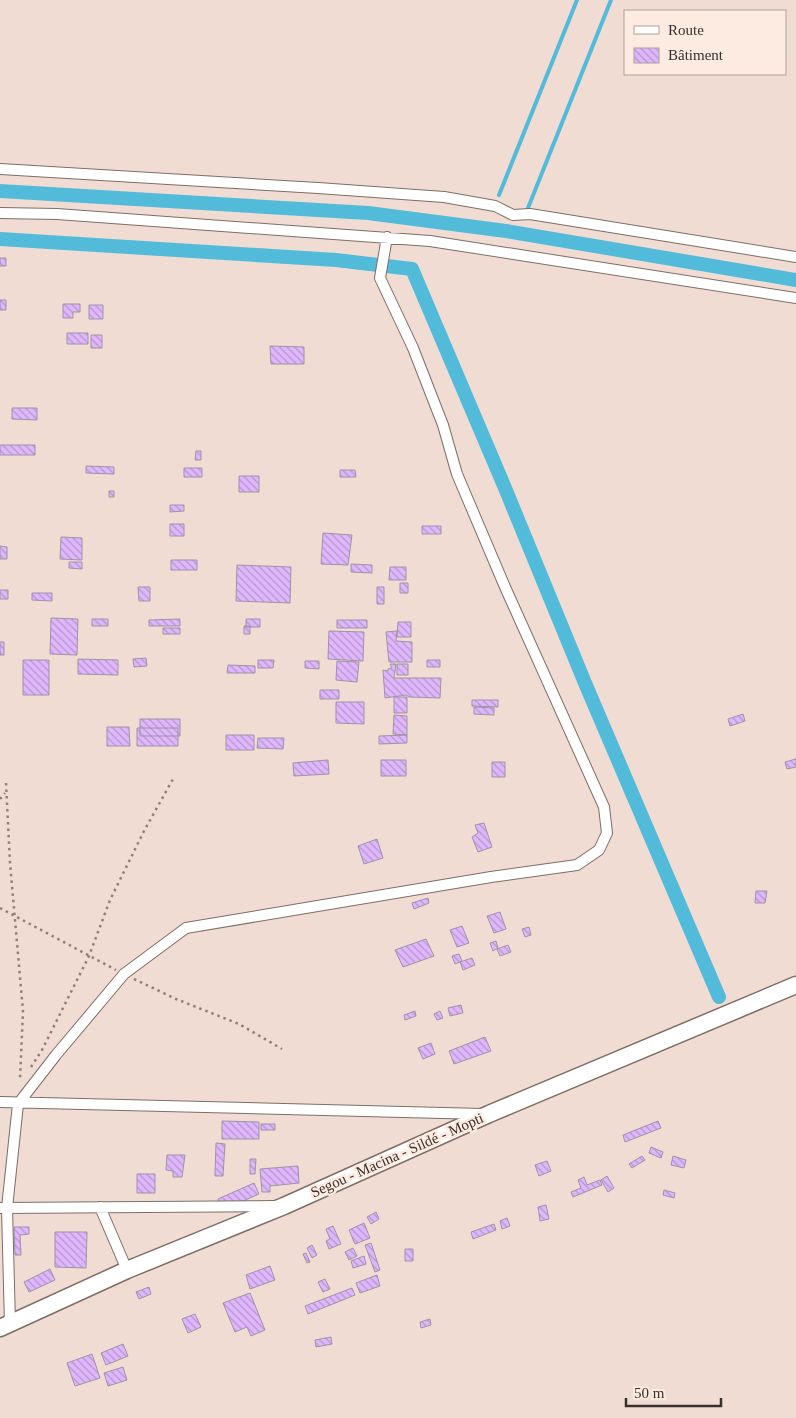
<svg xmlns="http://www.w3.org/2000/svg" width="796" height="1418" font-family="'Times New Roman',serif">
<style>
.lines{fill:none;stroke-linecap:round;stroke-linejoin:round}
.stream{stroke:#53bbda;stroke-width:4}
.canal{stroke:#53bbda;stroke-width:14}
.building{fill:url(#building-back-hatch);stroke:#9d94a4}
.street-casing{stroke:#7e6e65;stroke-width:12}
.primary-casing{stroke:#7e6e65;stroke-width:19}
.path{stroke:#8e817a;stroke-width:2.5;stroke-dasharray:2.5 4;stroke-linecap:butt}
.street{stroke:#fff;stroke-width:10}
.primary{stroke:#fff;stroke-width:16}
.labels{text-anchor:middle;stroke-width:5;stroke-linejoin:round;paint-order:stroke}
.street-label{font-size:15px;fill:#37302c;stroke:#fdeae0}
</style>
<defs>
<pattern id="building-back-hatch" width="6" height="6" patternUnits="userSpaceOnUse" patternTransform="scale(1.25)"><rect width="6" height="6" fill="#e0b7fd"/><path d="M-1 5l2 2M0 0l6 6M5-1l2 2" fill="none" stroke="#b695cd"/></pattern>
</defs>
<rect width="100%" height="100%" fill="#f0dcd3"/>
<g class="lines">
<!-- stream -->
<path class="stream" d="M499 195 577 0
M528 208 611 0"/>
<!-- canal -->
<path class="canal" d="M0 191 368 213 506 231 796 280
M0 239 336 260 412 269 505 488 585 683 719 997"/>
</g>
<!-- building -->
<path class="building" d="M0 258H6V266H0Z
M0 300H6V310H0Z
M63 304H80V312H73V318H63Z
M89 305H103V319H89Z
M67 333H88V344H67Z
M91 335H102V348H91Z
M270 346 304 347V364H271Z
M12 408H37V420L12 419Z
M0 445H35V455H0Z
M196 451H201V460H195Z
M86 466 114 467V474L86 473Z
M184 468H202V477H184Z
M340 470H355L356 477H340Z
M239 476H259V492H239Z
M109 491H114V497H109Z
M170 505H184V511L170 512Z
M170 524H184V536H170Z
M422 526H441V534H422Z
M323 533 352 535 348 565 321 564Z
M61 537 82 538V560L60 559Z
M0 546 7 547V559H0Z
M171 560H197V570H171Z
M69 562H82V569L69 568Z
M351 564 372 565V573L351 572Z
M237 565 291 567 290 603 236 601Z
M390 567H406V580H389Z
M400 583H408V593H400Z
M138 587H150V601H139Z
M377 587H384V604H377Z
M0 590H8V599H0Z
M32 593H52V601L32 600Z
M51 618 78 619 77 655 50 654Z
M92 619H108V626H92Z
M180 619V626H149V620Z
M246 619H260V627H246Z
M337 620H367V628H337Z
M398 622H411V637H397Z
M244 626H250V634H244Z
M163 628H180V634H163Z
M329 631 364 632 363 661 328 659Z
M397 631 396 641 412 642V662H389L386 632Z
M0 642H4V655H0Z
M146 658 147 666 134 667 133 659Z
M78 659 118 660V675L78 674Z
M23 660H49V695H23Z
M258 660H274L273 668H258Z
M427 660H440V667H427Z
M305 661H319V669L305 668Z
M337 661 359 662 357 682 336 680Z
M390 664H396L394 678H441L440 698 409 697 406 695 385 698 383 670 388 671V669L392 668Z
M397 664H408V675H397Z
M228 665 255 666V673H227Z
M320 690H339V699H320Z
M394 697H407V713H394Z
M472 700H498V707L472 706Z
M336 702H364V724L336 723Z
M474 707 494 708V715L474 714Z
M743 714 745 721 730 726 728 719Z
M394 715 407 716V735L393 734Z
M140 719H180V736H140Z
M107 727H129L130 746H107Z
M137 728H178V746H137Z
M226 735H254V750H226Z
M407 735V743L379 744V736Z
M258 738H284L283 749 257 748Z
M796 759V767L787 769 785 762Z
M328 760 329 774 294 776 293 763Z
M381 760H406V776H381Z
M492 762H505V777H492Z
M484 823 492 847 478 852 472 837 478 833 475 825Z
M377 839 383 858 364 864 358 846Z
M756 891H767L765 903H755Z
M428 898 429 903 414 909 412 903Z
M500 912 506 929 494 933 487 916Z
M462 926 469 943 457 947 450 930Z
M529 927 531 935 525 937 522 929Z
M426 939 434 956 403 967 395 950Z
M496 941 498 948 493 951 490 943Z
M508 945 511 952 500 956 497 949Z
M459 954 462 961 455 964 452 956Z
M472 958 475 965 463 970 460 962Z
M461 1005 463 1013 450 1016 448 1008Z
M415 1011 416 1016 405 1020 404 1015Z
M440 1011 443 1018 437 1020 434 1014Z
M485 1037 491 1051 454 1064 449 1051Z
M431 1043 435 1054 423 1059 418 1048Z
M222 1121 259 1122V1139H222Z
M658 1121 661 1128 625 1142 623 1135Z
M261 1124H275V1130H261Z
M216 1143 225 1144 223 1176H215Z
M651 1147 663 1152 661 1158 649 1153Z
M167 1155H185L182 1177H173V1171L166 1170Z
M642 1156 645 1160 632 1168 629 1164Z
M673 1156 686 1160 684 1168 671 1165Z
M250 1159H256L255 1174H250Z
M547 1161 551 1171 539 1176 535 1165Z
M298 1166 299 1183 270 1186V1192H262L260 1169Z
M137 1174H155V1193H137Z
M607 1176 614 1188 608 1192 601 1180Z
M584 1177 587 1185 600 1180 602 1185 573 1197 571 1192 581 1188 578 1180Z
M254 1183 259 1194 223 1210 218 1199Z
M664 1190 675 1193 674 1198 663 1195Z
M546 1205 549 1219 540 1221 538 1207Z
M376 1212 379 1219 371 1224 367 1217Z
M507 1218 510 1226 502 1229 500 1221Z
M364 1223 370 1238 355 1244 349 1230Z
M494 1224 496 1230 473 1239 471 1232Z
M333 1226 341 1244 329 1249 326 1241 330 1239 326 1229Z
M14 1227H29V1234L20 1235 21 1255H15Z
M55 1232H87L86 1268 55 1267Z
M371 1243 380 1270 375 1272 365 1245Z
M312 1245 317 1255 312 1258 307 1248Z
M353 1248 357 1256 349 1260 345 1252Z
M405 1249H413V1261H405Z
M306 1253 310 1262 307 1263 303 1254Z
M364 1256 366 1264 353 1268 351 1261Z
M270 1266 275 1280 250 1289 246 1275Z
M50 1269 55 1280 29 1292 24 1282Z
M377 1275 380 1286 360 1293 356 1283Z
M325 1279 330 1289 323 1292 318 1282Z
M149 1287 151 1294 139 1299 136 1292Z
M352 1288 355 1295 308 1314 305 1306Z
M250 1293 265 1330 251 1336 247 1327 235 1332 223 1303Z
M195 1314 201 1327 188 1333 182 1319Z
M430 1319 431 1325 421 1328 420 1322Z
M331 1337 332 1344 316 1347 315 1340Z
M123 1344 128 1356 106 1365 101 1353Z
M92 1354 100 1378 75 1386 67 1363Z
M123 1367 127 1380 108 1386 104 1373Z"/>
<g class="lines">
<!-- street casing -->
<g class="street-casing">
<path id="street" d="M0 169 318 188 444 197 495 206 513 215 530 214 796 257
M0 213 57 214 430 241 796 298
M0 1102 483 1114
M100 1207 127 1270
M0 1208 275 1206
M10 1324 7 1208 18 1104 56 1055 124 974 186 928 491 877 577 865 599 850 607 833 604 807 505 587 457 474 443 425 413 348 380 278 387 237"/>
</g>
<!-- primary casing -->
<g class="primary-casing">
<path id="primary" d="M0 1328 127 1270 284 1206 489 1114 796 985"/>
</g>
<!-- path -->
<path class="path" d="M6 783 10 863 23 1011 20 1079
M0 799 5 793
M0 908 116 970
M134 979 176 999 239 1024 282 1049
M31 1067 42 1050 89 956 110 900 144 831 173 779"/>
<!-- street -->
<use href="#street" class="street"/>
<!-- primary -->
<use href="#primary" class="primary"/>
</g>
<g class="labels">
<!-- street labels -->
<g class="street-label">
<text transform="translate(397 1155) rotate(-24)" y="5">Segou - Macina - Sildé - Mopti</text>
</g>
</g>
<!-- legend -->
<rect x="624" y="10" width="162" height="65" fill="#fdeae0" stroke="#aea098"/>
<rect x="634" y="26" width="25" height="8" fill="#ffffff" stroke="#aea098"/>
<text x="668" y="35" font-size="15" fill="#37302c">Route</text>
<rect x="634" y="48" width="25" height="15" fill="url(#building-back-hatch)" stroke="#aea098"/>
<text x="668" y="60" font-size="15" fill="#37302c">Bâtiment</text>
<!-- scale -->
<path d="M626 1398v8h95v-8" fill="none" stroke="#37302c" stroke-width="2.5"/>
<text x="634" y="1398" font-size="15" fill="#37302c" stroke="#fdeae0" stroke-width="4" paint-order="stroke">50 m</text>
</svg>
